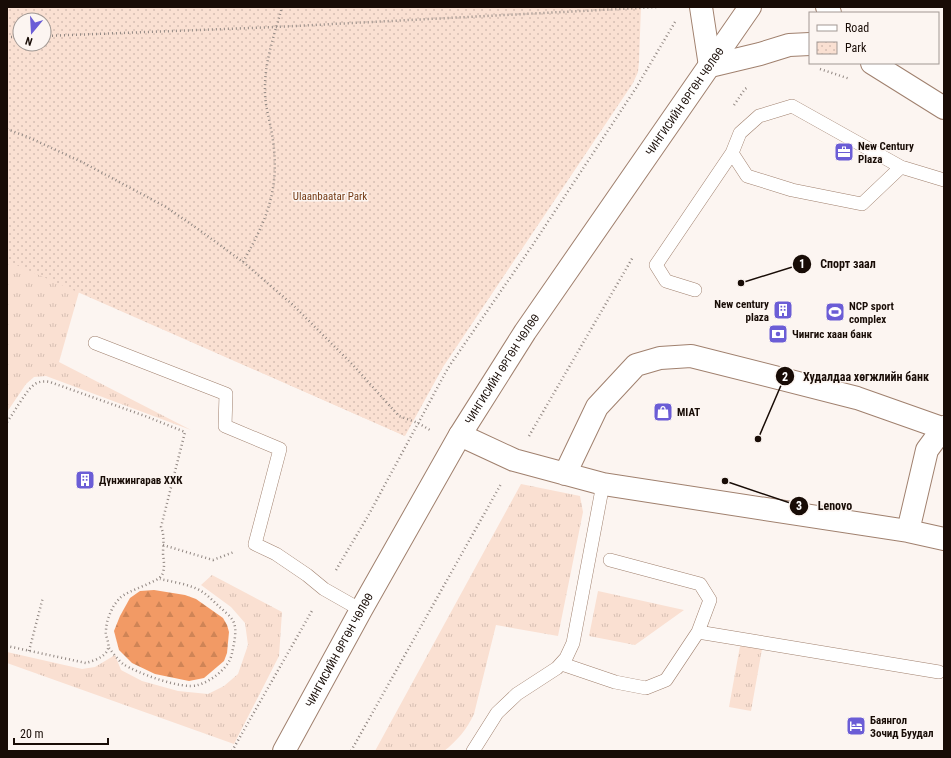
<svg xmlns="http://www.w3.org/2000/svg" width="951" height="758" font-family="'Roboto Condensed',sans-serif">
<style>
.grass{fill:url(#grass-tufts)}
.forest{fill:url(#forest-firs)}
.park{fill:url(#park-dots);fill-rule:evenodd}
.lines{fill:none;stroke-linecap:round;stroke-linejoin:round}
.lane-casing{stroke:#a0806e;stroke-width:14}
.street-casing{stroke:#a0806e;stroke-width:24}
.secondary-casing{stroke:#a0806e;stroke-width:24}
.highway-casing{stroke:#a0806e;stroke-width:24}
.path{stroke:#918782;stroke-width:2.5;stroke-dasharray:1 3;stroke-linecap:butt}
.lane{stroke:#fff;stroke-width:13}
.street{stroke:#fff;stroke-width:22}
.secondary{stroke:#fff;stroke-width:22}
.highway{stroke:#fff;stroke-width:22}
.labels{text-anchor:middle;stroke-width:3;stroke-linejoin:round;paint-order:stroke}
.street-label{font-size:11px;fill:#180c06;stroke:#fcf5f1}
.poi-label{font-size:11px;font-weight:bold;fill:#180c06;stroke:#fcf5f1;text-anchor:start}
.park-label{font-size:11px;fill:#753c16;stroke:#fcf5f1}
.leader{fill:none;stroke:#180c06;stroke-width:1.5}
.callout-dot{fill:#180c06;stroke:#fcf5f1;stroke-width:1.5}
.mark-label{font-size:12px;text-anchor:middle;font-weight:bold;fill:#fff}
.callout-label{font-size:12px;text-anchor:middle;font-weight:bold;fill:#180c06;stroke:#fcf5f1;stroke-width:3;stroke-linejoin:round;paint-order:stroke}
</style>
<defs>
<pattern id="grass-tufts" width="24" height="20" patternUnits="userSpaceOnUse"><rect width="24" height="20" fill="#fae0d2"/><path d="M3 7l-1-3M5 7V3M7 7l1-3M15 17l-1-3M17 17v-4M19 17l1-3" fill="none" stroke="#d6bfb3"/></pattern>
<pattern id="forest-firs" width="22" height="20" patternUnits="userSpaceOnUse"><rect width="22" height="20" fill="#f29a65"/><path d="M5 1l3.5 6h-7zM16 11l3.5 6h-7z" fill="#cf8456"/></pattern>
<pattern id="park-dots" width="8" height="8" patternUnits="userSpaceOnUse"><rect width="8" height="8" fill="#fae0d2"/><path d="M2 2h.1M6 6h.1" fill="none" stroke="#d6bfb3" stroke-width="1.8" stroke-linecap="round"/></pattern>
</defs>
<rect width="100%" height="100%" fill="#fcf5f1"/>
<!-- grass -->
<path class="grass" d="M7 139 390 417 405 436 79 292 59 362 191 430 46 376 34 377 26 384 7 412Z
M521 484 580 496 583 512 558 636 496 625 474 714C467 729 457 741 444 751H375Z
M212 575 282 612 279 656 234 744 7 663V652L82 669 95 667 115 655 121 670 142 681 178 691 208 694 224 686 238 674 248 645 245 623 231 607 201 585Z
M598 591 684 610 635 645 589 636Z
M740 646 762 649 751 711 729 707Z"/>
<!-- forest -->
<path class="forest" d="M154 590 185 595 196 599 223 618 227 625 229 632 227 653 224 661 204 678 189 681 155 674 132 663 119 650 114 631 120 616 130 598 140 591Z"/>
<!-- park -->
<path class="park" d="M7 7H641L639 61 638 72 633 83 443 367 405 436 7 261ZM20 20H44V44H20Z"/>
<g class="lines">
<!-- lane casing -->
<g class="lane-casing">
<path id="lane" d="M901 167 862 204 792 190 747 176 732 153 740 133 759 116 792 106 901 167 944 180
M695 290 666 281 656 265 732 153
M95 343 226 394 225 426 280 449 255 544 276 554 307 575 324 589 361 610
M698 632 939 672
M562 664 615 682 646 688 666 680 698 632 710 600 700 584 610 560
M473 751 497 713 517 694 557 668 566 658 573 643 603 484"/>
</g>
<!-- street casing -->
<g class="street-casing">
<path id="street" d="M460 435 514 460 603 484 908 531 944 539
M565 474 597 407 636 365 660 358 691 356 857 398 942 428
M908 531 927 450 944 427"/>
</g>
<!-- secondary casing -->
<g class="secondary-casing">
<path id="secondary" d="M701 7 710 66 760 54 789 45 810 44
M827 7 830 13
M872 63 944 108"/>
</g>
<!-- highway casing -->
<g class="highway-casing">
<g id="highway">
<path id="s1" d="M284 751 361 610 460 435 525 332 750 7"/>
</g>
</g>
<!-- path -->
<path class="path" d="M44 36 276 27 658 7
M7 37H20
M820 69 850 79
M734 105 745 89 748 87
M7 129 30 138 82 162 166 207 198 229 243 262 293 305 352 364 399 416 418 423 430 430
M243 262C266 221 280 190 273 141 271 123 264 105 265 87 265 60 275 33 282 7
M7 422C14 413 26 390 35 384 40 381 45 381 50 382L145 416 185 432 161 527C165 537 163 544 163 554 164 561 165 569 162 575 159 582 128 590 120 598 118 600 116 603 114 605 110 613 106 622 106 631 105 635 108 639 108 643 111 655 96 660 86 663L7 646
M529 436 633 257
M163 545 213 560 234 552
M336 570 368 516 448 368 532 246 636 88 675 22
M109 648C113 653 118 660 123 664 137 673 182 690 198 685 212 681 230 667 232 653 234 644 237 631 234 623 232 617 226 613 222 609 215 603 209 596 201 591 189 584 173 582 160 579
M29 651 43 597
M232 751 313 609
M351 751 501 484"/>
<!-- lane -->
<use href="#lane" class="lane"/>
<!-- street -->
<use href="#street" class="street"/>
<!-- secondary -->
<use href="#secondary" class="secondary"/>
<!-- highway -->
<use href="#highway" class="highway"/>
</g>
<!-- icons -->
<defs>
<g id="office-square" transform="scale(1)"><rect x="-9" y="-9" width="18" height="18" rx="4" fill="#6b5dd6" stroke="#fcf5f1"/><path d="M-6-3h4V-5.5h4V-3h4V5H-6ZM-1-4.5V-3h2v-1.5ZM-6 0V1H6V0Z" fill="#fff"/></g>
<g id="building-square" transform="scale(1)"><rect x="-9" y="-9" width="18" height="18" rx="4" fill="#6b5dd6" stroke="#fcf5f1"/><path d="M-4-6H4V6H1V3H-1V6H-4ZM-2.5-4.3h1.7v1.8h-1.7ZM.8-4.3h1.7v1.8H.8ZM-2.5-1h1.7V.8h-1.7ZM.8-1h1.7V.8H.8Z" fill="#fff"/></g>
<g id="stadium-square" transform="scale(1)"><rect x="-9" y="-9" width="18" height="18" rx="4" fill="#6b5dd6" stroke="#fcf5f1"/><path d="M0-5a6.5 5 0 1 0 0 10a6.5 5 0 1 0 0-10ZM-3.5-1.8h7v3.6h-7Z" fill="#fff"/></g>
<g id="bank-square" transform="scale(1)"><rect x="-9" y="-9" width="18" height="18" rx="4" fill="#6b5dd6" stroke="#fcf5f1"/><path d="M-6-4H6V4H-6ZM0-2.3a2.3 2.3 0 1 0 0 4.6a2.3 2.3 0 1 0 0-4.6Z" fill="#fff"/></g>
<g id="shop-square" transform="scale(1)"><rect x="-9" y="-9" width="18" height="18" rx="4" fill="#6b5dd6" stroke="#fcf5f1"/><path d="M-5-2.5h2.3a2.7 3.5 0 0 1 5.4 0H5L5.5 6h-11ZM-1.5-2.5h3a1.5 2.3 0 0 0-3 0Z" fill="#fff"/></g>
<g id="hotel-square" transform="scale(1)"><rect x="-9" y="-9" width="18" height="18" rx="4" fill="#6b5dd6" stroke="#fcf5f1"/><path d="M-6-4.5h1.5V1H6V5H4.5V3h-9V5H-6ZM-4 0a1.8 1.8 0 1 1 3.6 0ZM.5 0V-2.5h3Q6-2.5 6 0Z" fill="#fff"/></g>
</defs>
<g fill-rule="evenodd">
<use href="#office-square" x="844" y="152"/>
<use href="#building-square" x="783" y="310"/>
<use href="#stadium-square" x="835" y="312"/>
<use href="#bank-square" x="778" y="334"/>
<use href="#shop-square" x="663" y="412"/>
<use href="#building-square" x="85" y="480"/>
<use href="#hotel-square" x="856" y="726"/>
</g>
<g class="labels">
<!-- street labels -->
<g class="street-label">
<text dy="4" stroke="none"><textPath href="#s1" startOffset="764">ЧИНГИСИЙН ӨРГӨН ЧӨЛӨӨ</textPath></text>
<text dy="4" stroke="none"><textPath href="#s1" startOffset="440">ЧИНГИСИЙН ӨРГӨН ЧӨЛӨӨ</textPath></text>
<text dy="4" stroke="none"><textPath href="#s1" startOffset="115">ЧИНГИСИЙН ӨРГӨН ЧӨЛӨӨ</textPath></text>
</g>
<!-- poi labels -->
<g class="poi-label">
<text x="858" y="150">New Century<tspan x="858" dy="13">Plaza</tspan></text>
<text x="769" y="308" text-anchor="end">New century<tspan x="769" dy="13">plaza</tspan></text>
<text x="849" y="310">NCP sport<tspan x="849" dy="13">complex</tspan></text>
<text x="792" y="338">Чингис хаан банк</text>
<text x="677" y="416">MIAT</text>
<text x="99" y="484">Дүнжингарав ХХК</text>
<text x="870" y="724">Баянгол<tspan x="870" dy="13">Зочид Буудал</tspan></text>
</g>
<!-- park labels -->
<g class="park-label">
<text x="330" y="200">Ulaanbaatar Park</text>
</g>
</g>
<!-- callouts -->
<path class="leader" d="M741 283L802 264M758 439L785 376M725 481L799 506"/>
<g class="callout-dot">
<circle cx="741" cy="283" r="4"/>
<circle cx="758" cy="439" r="4"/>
<circle cx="725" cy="481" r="4"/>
<circle cx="802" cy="264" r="10"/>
<circle cx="785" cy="376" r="10"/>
<circle cx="799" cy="506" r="10"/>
</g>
<g class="mark-label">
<text x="802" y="268">1</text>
<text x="785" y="381">2</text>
<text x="799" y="510">3</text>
</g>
<g class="callout-label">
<text x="848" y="268">Спорт заал</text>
<text x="866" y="381">Худалдаа хөгжлийн банк</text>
<text x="835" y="510">Lenovo</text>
</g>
<!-- border -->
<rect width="951" height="758" fill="none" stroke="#180c06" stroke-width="16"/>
<!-- legend -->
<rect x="809" y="12" width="130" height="52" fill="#fcf5f1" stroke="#a19893"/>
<rect x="817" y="25" width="20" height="6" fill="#ffffff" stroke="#a19893"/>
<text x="845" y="32" font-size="12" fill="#180c06">Road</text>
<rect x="817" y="42" width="20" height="12" fill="url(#park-dots)" stroke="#a19893"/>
<text x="845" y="52" font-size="12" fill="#180c06">Park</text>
<!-- north arrow -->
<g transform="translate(32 32) rotate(198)"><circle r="19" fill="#fcf5f1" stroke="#a19893"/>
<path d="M0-3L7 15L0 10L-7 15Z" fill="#6b5dd6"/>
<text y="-6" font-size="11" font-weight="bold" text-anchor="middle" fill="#180c06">N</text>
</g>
<!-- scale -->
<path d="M14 738v6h94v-6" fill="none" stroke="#180c06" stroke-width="2"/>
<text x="20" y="738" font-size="12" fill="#180c06" stroke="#fcf5f1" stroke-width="3" paint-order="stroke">20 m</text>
</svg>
